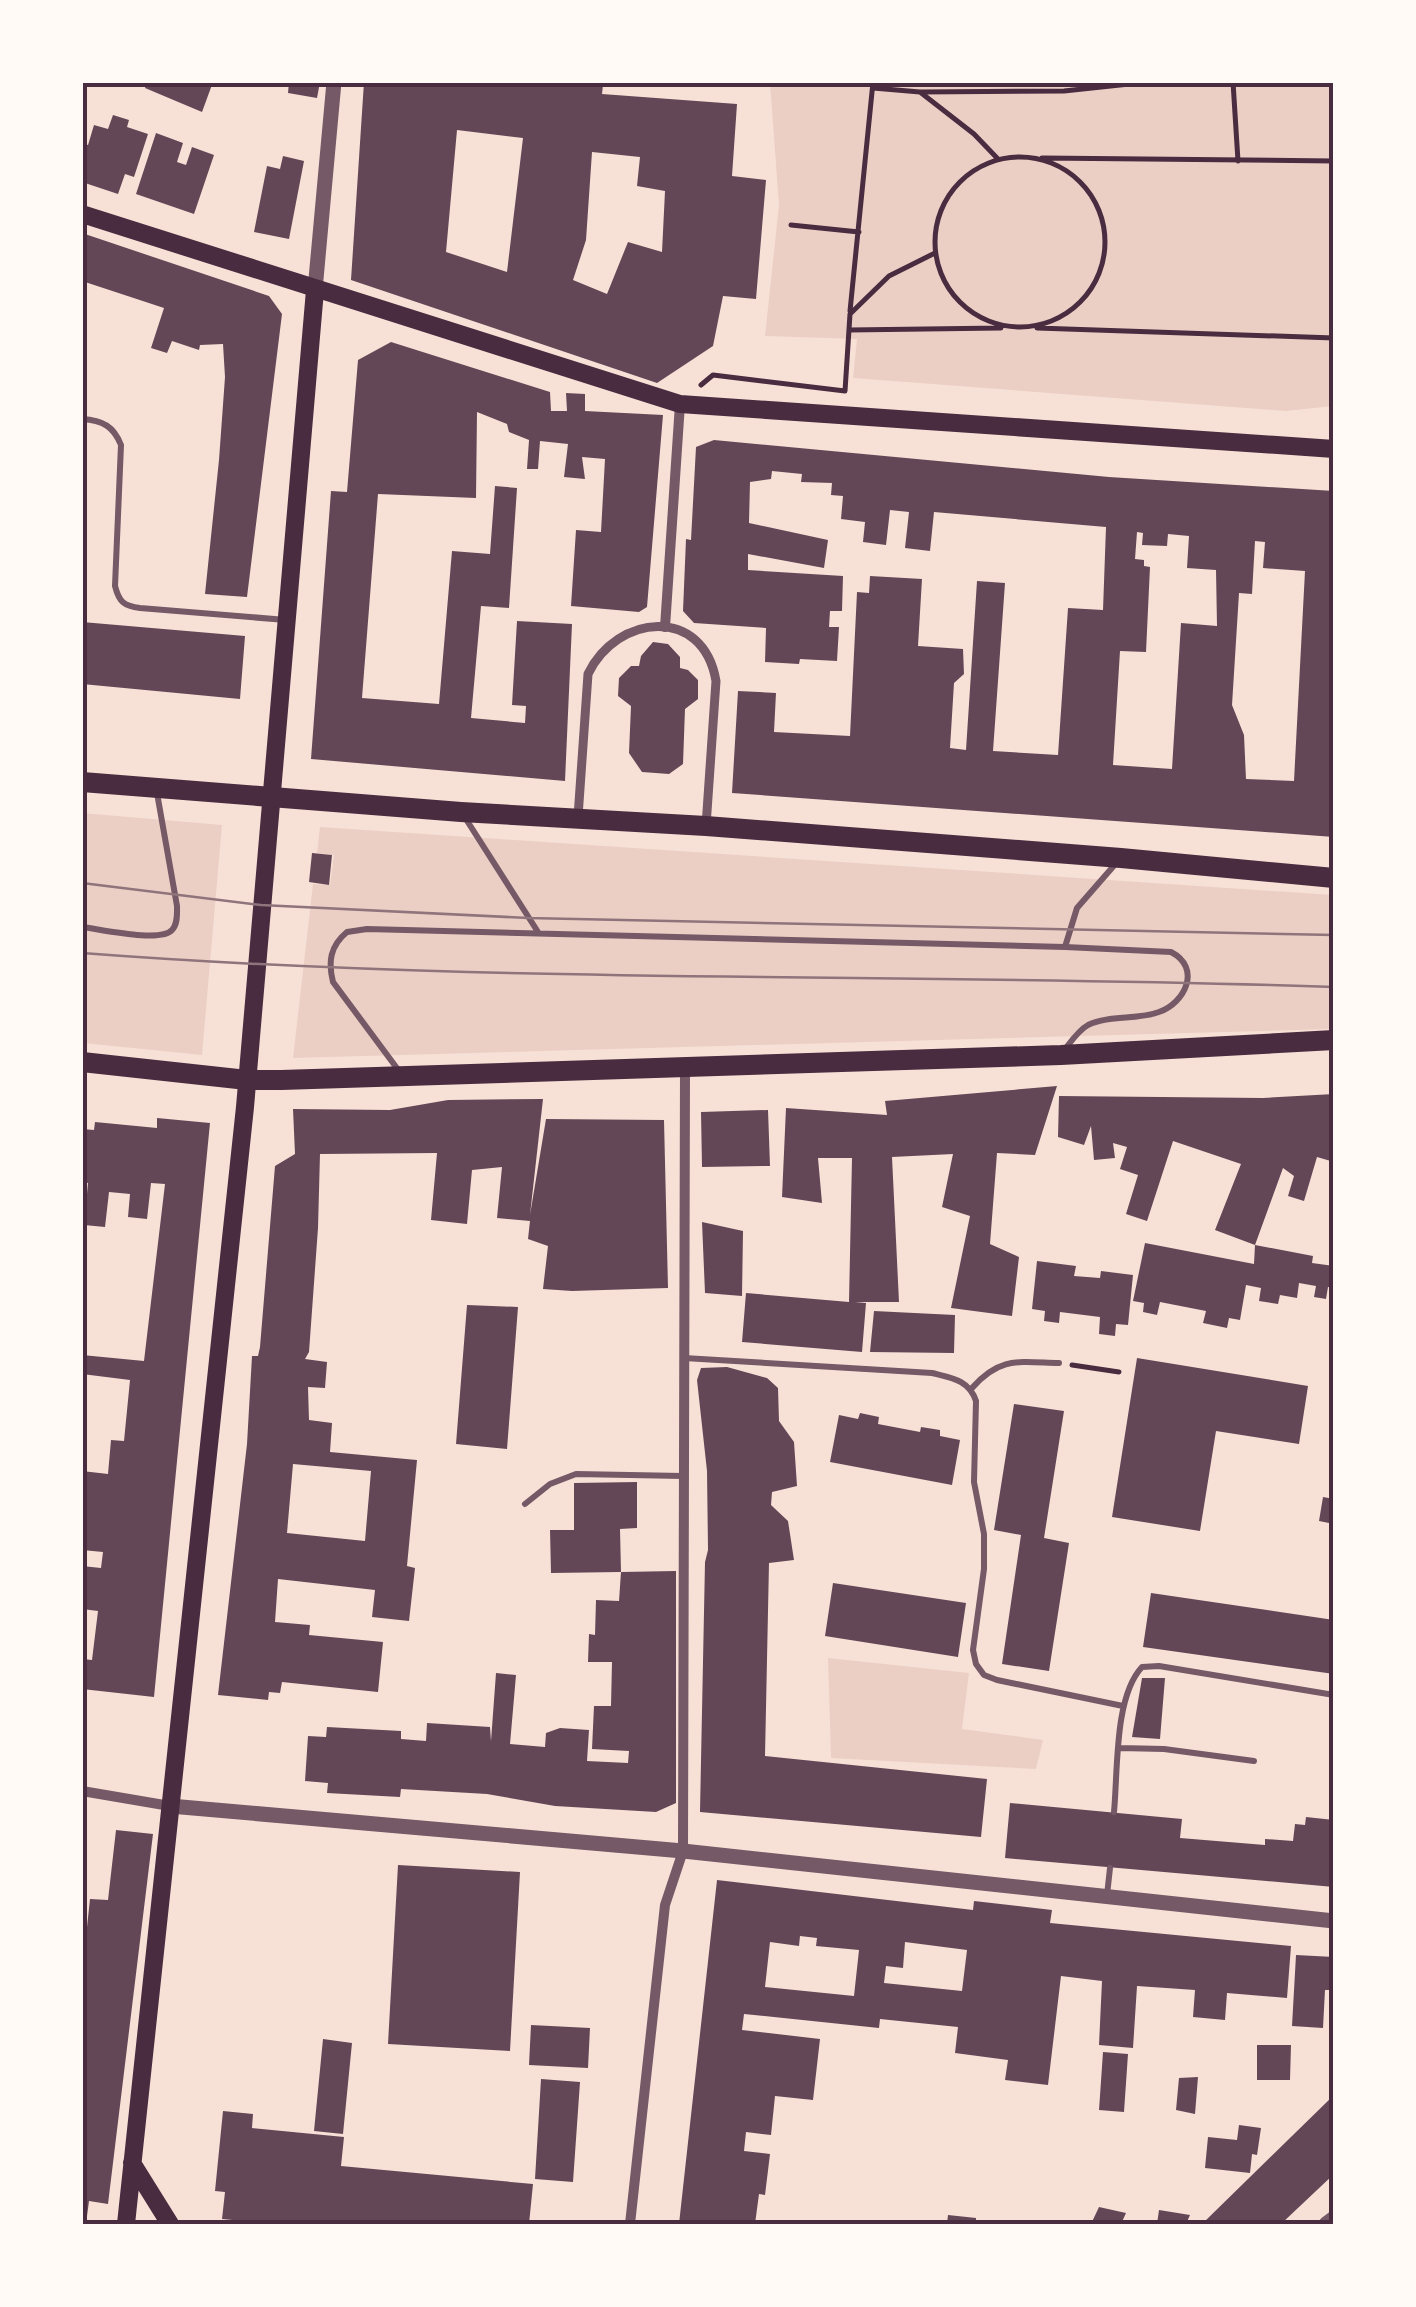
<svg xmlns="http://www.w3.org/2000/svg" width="1416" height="2307" font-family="'Exo 2',sans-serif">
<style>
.green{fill:#ebcfc5}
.building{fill:#644757;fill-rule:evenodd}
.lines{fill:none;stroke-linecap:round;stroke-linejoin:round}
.path{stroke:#4a2c40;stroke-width:5}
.service{stroke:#755966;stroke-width:6}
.pedestrian{stroke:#755966;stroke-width:9}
.minor{stroke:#755966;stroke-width:10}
.tertiary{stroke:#755966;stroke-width:15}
.secondary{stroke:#4a2c40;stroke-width:18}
.primary{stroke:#4a2c40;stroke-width:20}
.tram{stroke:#8f747c;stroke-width:2.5}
.neatline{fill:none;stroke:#4a2c40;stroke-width:4}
</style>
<rect width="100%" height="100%" fill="#f7e1d7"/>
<!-- green -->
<path class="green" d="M770 83H1333V406L1286 411 853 378 857 339 765 336 779 205Z
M82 813 222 825 202 1055 83 1043Z
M320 827 1333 895 1331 1029 293 1058 313 884 330 885 334 855 317 853Z
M828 1658 969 1673 962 1729 1043 1740 1036 1769 831 1758Z"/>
<!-- building -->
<path class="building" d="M147 82H213L202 112 145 88Z
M289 82H320L317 98 288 93Z
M364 82H489L534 87V82H581L603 85 602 94 737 104 732 176 766 180 756 299 723 296 713 346 657 383 351 280ZM457 130 523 138 507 272 446 252ZM592 152 640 157 637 186 665 191 662 252 628 242 607 294 573 280 586 240Z
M113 115 129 120 127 127 148 134 134 177 125 174 118 194 82 182V143L88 145 94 125 108 129Z
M156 133 183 143 177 162 186 165 192 147 214 155 194 214 136 194Z
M283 156 304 161 289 239 254 232 267 166 280 169Z
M82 233 269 296 282 314 247 597 205 594 219 460 225 377 223 344 200 345 199 350 172 341 167 353 151 348 164 308 82 281Z
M391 342 550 392 551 411H567L566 393 585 394V411L663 415 647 607 639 612 571 606 576 530 601 532 605 459 582 457 585 479 564 477 568 444 540 441 538 469H527L529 440 509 432 507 424 477 412 476 498 378 494 362 698 439 704 452 551 490 554 495 486 517 488 509 608 481 606 471 718 525 723 526 706 512 705 517 621 572 624 565 781 311 759 331 491 347 492 358 360Z
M714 440 1109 477 1334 491V837L732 793 738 691 776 693 774 732 850 736 857 592 869 593 870 576 922 579 918 646 963 649 964 674 954 683 950 748 966 750 977 581 1005 583 993 751 1058 755 1068 608 1103 610 1106 527 934 512 930 551 905 548 909 512 890 510 886 545 863 542 865 522 841 519 843 496 831 495 832 483 801 482 802 474 772 471 771 479 750 482 749 523 828 540 824 568 748 554V570L843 576 842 611H830L829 627H839L837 661 800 659 799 664 765 662 766 628 694 623 683 611 686 539 691 540 696 447ZM1137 532 1143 533 1142 545 1167 546 1168 534 1189 536 1187 568 1216 570 1217 626 1181 623 1172 769 1113 765 1120 651 1146 652 1150 567 1144 566V560L1135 559ZM1255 541 1265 542 1263 568 1305 571 1294 781 1246 779 1244 735 1232 705 1239 593 1252 594Z
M82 622 245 636 240 699 82 684Z
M653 642 668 644 680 657V668L688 670 698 680V699L685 709 683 764 669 774 642 772 629 753 631 706 618 696 619 678 631 666H639L641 656Z
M312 853 332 855 329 885 309 882Z
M1057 1086 1035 1155 997 1153 990 1244 1019 1257 1012 1316 951 1308 970 1216 942 1207 953 1154 892 1157 899 1302H855L866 1303 862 1352 742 1342 746 1293 849 1302 852 1158H818L822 1203 782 1197 786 1108 887 1115 885 1101Z
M1334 1094V1162L1317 1157 1304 1201 1288 1196 1294 1176 1283 1168 1255 1245 1215 1230 1241 1164 1173 1141 1147 1221 1126 1214 1138 1175 1120 1169 1127 1147 1113 1143 1115 1158 1094 1160 1091 1126 1084 1145 1058 1137 1059 1096 1263 1098Z
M543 1099 530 1215 546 1119 664 1120 668 1288 572 1291 543 1289 548 1246 528 1239 530 1221 497 1218 502 1167 472 1170 467 1224 431 1220 437 1153 320 1154 318 1228 309 1352 305 1359 327 1362 325 1388 308 1387 309 1420 332 1423 330 1452 417 1460 407 1566 415 1568 409 1621 372 1617 375 1590 278 1579 275 1622 310 1625 309 1635 383 1642 378 1692 282 1682 280 1693 269 1692 268 1700 218 1695 247 1444 252 1356H258L260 1347 275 1166 295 1154 293 1109 390 1110 448 1100ZM293 1464 371 1471 365 1541 287 1533Z
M768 1110 770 1166 702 1167 701 1112Z
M157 1118 210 1123 154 1697 82 1689V1659L92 1660 98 1611 82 1609V1566L101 1568 103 1552 82 1550V1471L108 1474 111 1440 124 1441 130 1380 82 1374V1355L144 1361 165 1184 151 1183 147 1219 128 1217 130 1194 109 1192 105 1227 84 1225 88 1183 82 1182V1129L94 1130 95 1122 157 1128Z
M702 1222 743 1231 742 1296 705 1293Z
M1145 1243 1254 1264 1255 1245 1313 1256 1312 1263 1334 1266V1288L1328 1287 1326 1299 1314 1297 1316 1286 1299 1283 1297 1298 1280 1295 1278 1304 1259 1301 1261 1288 1246 1285 1240 1320 1229 1318 1227 1328 1203 1323 1206 1311 1160 1302 1157 1315 1143 1312 1144 1303 1133 1301Z
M1037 1261 1076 1266 1074 1276 1100 1278 1101 1271 1133 1275 1128 1325 1116 1324 1115 1336 1099 1334 1100 1317 1060 1312 1059 1323 1044 1321 1045 1311 1032 1309Z
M467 1305 518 1307 507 1449 456 1444Z
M874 1311 955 1315 954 1353 870 1352Z
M1137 1358 1308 1386 1299 1444 1216 1431 1200 1531 1112 1517Z
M727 1367 767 1378 778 1388 779 1421 794 1442 797 1486 772 1492 771 1505 788 1521 794 1560 769 1563 765 1756 987 1779 981 1837 700 1812 705 1562 708 1550 707 1471 697 1380 701 1368Z
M1014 1404 1064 1411 1044 1538 1069 1543 1049 1671 1002 1664 1021 1535 994 1530Z
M860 1413 879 1417 878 1424 920 1432 921 1427 940 1430V1436L960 1440 952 1485 830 1462 839 1415 858 1419Z
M637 1482V1528L620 1529 621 1572 551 1573 550 1530H574V1483Z
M1323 1497 1334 1499V1524L1319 1521Z
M676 1571V1803L656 1812 555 1806 487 1794 401 1789 400 1797 327 1793 328 1783 305 1781 308 1736 326 1737 327 1727 401 1731V1739L426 1741 427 1723 490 1727 491 1741 496 1673 516 1675 510 1744 545 1747 546 1733 560 1728 589 1730 587 1761 628 1763 629 1751 592 1749 594 1706H611L612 1662H588L589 1634 595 1635 596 1600 619 1601 621 1572Z
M833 1583 966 1603 958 1657 825 1636Z
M1151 1593 1334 1620V1674L1143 1647Z
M1142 1678H1165L1160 1739 1132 1737Z
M1010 1803 1182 1819 1180 1838 1265 1845V1839L1293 1841 1295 1824 1305 1825 1306 1817 1334 1820V1887L1005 1858Z
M116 1830 153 1834 108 2204 89 2201 87 2216 82 2215V1926L87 1927 90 1899 108 1900Z
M398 1865 520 1872 510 2051 388 2044Z
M717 1880 973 1910 974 1901 1052 1910 1050 1923 1291 1946 1287 1998 1227 1993 1225 2020 1193 2017 1195 1990 1137 1986 1133 2048 1099 2045 1102 1981 1061 1976 1048 2085 1005 2080 1008 2060 955 2053 958 2027 880 2019 879 2028 744 2014 742 2030 820 2039 813 2100 775 2096 771 2135 746 2132 744 2151 770 2154 765 2195 759 2194 755 2224H679ZM800 1936 817 1938 816 1946 859 1950 854 1996 765 1987 770 1942 799 1946ZM905 1942 967 1950 962 1991 884 1983 886 1966 903 1968Z
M1296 1955 1334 1957V1990H1325L1323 2028 1292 2026Z
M531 2025 590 2028 588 2068 529 2065Z
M323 2039 352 2043 343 2134 314 2131Z
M1257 2045H1291L1290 2080H1257Z
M1103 2052 1128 2054 1124 2112 1099 2110Z
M1198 2077 1195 2114 1176 2110 1179 2078Z
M541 2079 580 2082 573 2182 535 2179Z
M1334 2095V2174L1281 2224H1202Z
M223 2111 253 2114 252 2128 344 2137 341 2166 533 2184 529 2224H276L222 2219 225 2192 215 2191Z
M1239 2125 1261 2128 1257 2155 1252 2154 1250 2173 1205 2168 1208 2137 1237 2140Z
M1099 2207 1126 2213 1121 2224H1091Z
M1159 2210 1190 2215 1186 2224H1157Z
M948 2215 976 2218V2224H947Z"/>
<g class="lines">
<!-- path -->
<path class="path" d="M1233 82 1238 161
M873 88 920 92
M935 242a85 85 0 1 1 170 0a85 85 0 1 1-170 0Z
M1042 158 1334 161
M998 159 974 134 920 92 1064 91 1148 82
M791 225 859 232
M850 311 873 82
M1037 328 1334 338
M849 330 1001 328
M701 385 713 375 845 391 850 314 889 276 935 253
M1072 1365 1119 1372"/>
<!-- service -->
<path class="service" d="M82 419C103 420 114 427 121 445L115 586C119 602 124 606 140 608L286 620
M464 816 538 932
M82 927C100 929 161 943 172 930 178 924 177 913 177 906L157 793
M1065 947 1077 908 1118 861
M399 1071 333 982C328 962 330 946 347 932L367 929 1065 947 1171 952C1202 968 1185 1003 1159 1012 1137 1020 1109 1015 1088 1025 1079 1030 1072 1040 1066 1048
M684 1358 932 1373C952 1378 969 1380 976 1401L974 1482 984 1534V1569L973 1650 976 1664 984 1675 997 1680 1123 1706
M972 1388C1000 1356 1019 1362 1059 1363
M525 1504 550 1484 576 1474 683 1476
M1120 1748 1164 1749 1254 1761
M1114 1812C1118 1771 1114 1697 1142 1667L1159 1666 1334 1695
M1107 1895 1110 1868"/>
<!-- pedestrian -->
<path class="pedestrian" d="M578 817 588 674C617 614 703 605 716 681L706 826"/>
<!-- minor -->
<path class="minor" d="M665 627 680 404
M82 1791 170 1806
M630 2224 665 1905 683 1851 685 1068"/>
<!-- tertiary -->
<path class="tertiary" d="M315 290 334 82
M170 1806 683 1851 1334 1921
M1326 2224 1334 2218"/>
<!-- secondary -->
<path class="secondary" d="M82 214 680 404 1334 449
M132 2163 170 2224
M126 2224 245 1107 315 290"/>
<!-- primary -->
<path class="primary" d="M82 782 461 812 706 826 1121 858 1334 878
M82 1062 247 1080H281L1061 1055 1334 1040"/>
<!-- tram -->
<path class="tram" d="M82 883 261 905 528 918 1334 935
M82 953C498 985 917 972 1334 987"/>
</g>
<!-- border -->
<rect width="1416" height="2307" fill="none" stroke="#fffaf5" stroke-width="170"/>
<rect x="85" y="85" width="1246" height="2137" class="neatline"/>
</svg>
